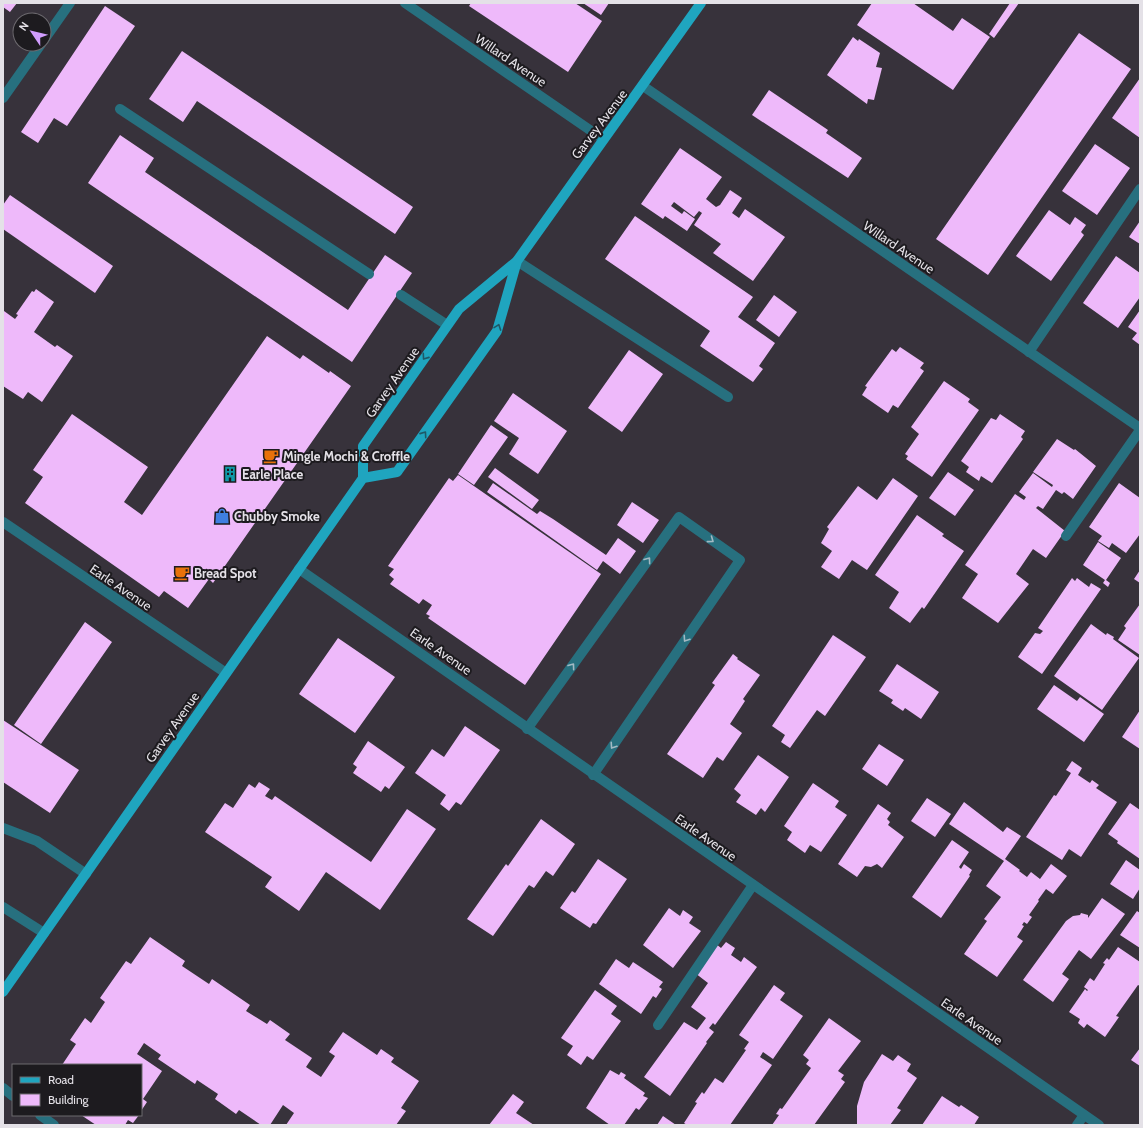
<svg xmlns="http://www.w3.org/2000/svg" width="1143" height="1128" font-family="Cabin,sans-serif">
<style>
.building{fill:#eeb9fa}
.lines{fill:none;stroke-linecap:round;stroke-linejoin:round}
.service{stroke:#27707f;stroke-width:10}
.minor{stroke:#27707f;stroke-width:10}
.primary{stroke:#1fa5bf;stroke-width:10}
.oneway{stroke:#1e5967}
.oneway2{stroke:#a2b9c3}
.labels{text-anchor:middle;stroke-width:4;stroke-linejoin:round;paint-order:stroke}
.street-label{font-size:13px;fill:#e4e1e7;stroke:#1d1b1f}
.poi-label{font-size:13px;font-weight:bold;fill:#e4e1e7;stroke:#1d1b1f;text-anchor:start}
</style>
<rect width="100%" height="100%" fill="#37323b"/>
<!-- building -->
<path class="building" d="M3 3H17L10 12 3 7Z
M471 3H575L602 21 568 72 469 6Z
M583 3H609L601 15Z
M872 3H913L953 31 962 18 990 37 953 90 857 25Z
M1010 3H1019L994 38 989 34Z
M105 6 135 26 67 126 54 118 38 143 21 132Z
M1079 33 1131 69 988 275 936 239Z
M853 37 858 41 859 39 880 53 876 67 882 68 874 100 868 99 867 104 827 75Z
M182 51 413 207 395 234 197 101 183 122 149 99Z
M1140 78V138L1112 118Z
M769 90 828 130 826 133 862 158 848 178 752 115Z
M120 135 154 158 145 172 348 310 385 255 412 273 352 362 88 183Z
M1095 144 1130 168 1097 215 1062 191Z
M680 148 722 177 706 199 716 207 720 205 730 190 742 198 732 213 739 218 745 209 785 237 753 281 713 253 721 244 694 225 702 213 699 211 694 217 674 202 671 206 682 214 684 211 695 219 687 231 665 216 663 219 641 204Z
M10 195 113 266 95 293 3 229V205Z
M1049 210 1070 225 1075 217 1086 225 1081 232 1084 235 1051 281 1016 256Z
M635 216 753 297 738 317 775 343 759 366 763 369 753 382 700 346 710 331 605 259Z
M1140 221V244L1129 237Z
M1116 256 1140 273V297L1118 328 1083 303Z
M36 289 54 302 34 332 55 347 57 345 73 356 42 402 28 392 23 399 3 386V313L4 311 15 319 18 315 16 314 32 291 34 292Z
M774 295 797 312 779 337 756 320Z
M1140 310V345L1132 339 1137 333 1128 327Z
M267 336 300 359 303 355 329 373 330 371 351 386 213 583 209 579 188 608 164 591 159 597 25 503 43 477 33 470 72 414 148 467 124 502 142 515Z
M900 347 924 363 920 368 924 371 898 408 893 405 888 413 862 395 867 387 865 386 892 349 896 352Z
M629 350 663 374 622 432 588 408Z
M944 381 970 399 968 402 979 410 932 477 906 459 908 456 905 454 919 434 911 427Z
M513 393 567 431 538 474 509 454 519 438 494 421Z
M1000 414 1025 431 1021 437 1023 439 992 483 981 476 979 481 966 472 969 467 961 461 991 418 996 420Z
M491 425 508 437 474 485 458 474Z
M1057 439 1074 450 1075 449 1096 466 1073 499 1064 492 1062 494 1056 490 1043 509 1038 506 1036 508 1065 531 1046 558 1033 549 1016 574 1029 584 998 623 962 598 978 574 965 565 1015 494 1024 500 1026 497 1019 492 1033 473 1052 487 1053 485 1033 472Z
M495 468 539 500 532 509 488 477Z
M948 472 974 490 955 516 929 498Z
M458 475 601 574 525 685 428 618 430 616 426 614 432 605 423 599 419 604 390 584 394 579 389 575 394 569 388 566 449 478 453 481Z
M893 478 918 496 867 570 852 560 839 579 821 567 832 551 821 543 829 529 827 527 858 486 877 500Z
M493 483 537 514 540 511 553 519 606 555 618 538 636 551 620 574 603 561 597 570 487 492Z
M1119 483 1140 498V534L1126 553 1112 543 1109 548 1098 541 1102 536 1089 527Z
M632 502 659 520 643 543 617 525Z
M917 515 944 534 942 536 964 551 924 609 922 607 910 623 889 608 899 592 875 575Z
M1098 542 1121 558 1106 580 1110 583 1108 587 1103 583 1105 580 1083 565Z
M1140 570V583L1134 579Z
M1072 578 1075 581 1077 578 1089 587 1091 583 1101 589 1042 674 1018 657 1035 633 1040 634 1043 631 1038 628Z
M1140 604V655L1118 640 1126 628 1124 626Z
M85 622 112 642 41 744 14 725Z
M1091 624 1106 635 1107 633 1114 637 1113 639 1139 658 1102 710 1054 676Z
M833 635 866 657 825 716 817 710 790 748 781 742 785 735 772 726Z
M338 638 395 677 355 733 299 694Z
M733 654 738 658 737 659 760 675 743 699 745 701 730 724 742 733 723 761 717 757 703 778 667 754 715 685 712 683Z
M897 664 939 692 921 719 905 708 903 711 891 703 893 700 879 691Z
M1054 685 1077 701 1080 697 1104 714 1084 742 1037 709Z
M1140 710V749L1122 737Z
M3 720 79 770 50 813 3 782Z
M465 726 500 750 461 805 456 802 449 811 440 804 446 795 415 773 432 749 444 757Z
M368 741 405 767 389 789 385 786 381 792 353 773 357 767 353 764Z
M879 744 904 760 887 786 862 769Z
M758 755 789 777 765 812 761 808 756 815 736 802 741 795 734 789Z
M1072 761 1082 768 1078 775 1090 783 1092 780 1099 785 1096 788 1117 802 1081 857 1069 849 1062 860 1026 837 1054 795 1056 796 1071 773 1066 770Z
M259 782 270 789 265 796 272 800 275 796 371 862 407 809 436 829 380 910 326 872 299 911 265 887 272 877 205 832 225 803 233 808 249 784 255 788Z
M813 783 839 801 835 807 847 815 821 852 810 845 805 853 787 840 792 832 784 826Z
M927 798 951 814 935 837 911 821Z
M964 802 1003 832 1007 827 1021 836 1005 859 1020 870 1019 871 1027 877 1031 872 1040 879 1051 864 1067 876 1053 894 1046 889 1038 900 1039 901 1029 915 1032 917 1027 924 1024 922 1022 925 1024 926 1017 937 1023 941 997 977 964 954 987 921 984 919 1001 897 986 886 1004 861 949 824Z
M1130 803 1140 810V859L1117 843 1118 841 1108 834Z
M878 804 891 813 887 819 890 822 888 825 904 837 882 868 877 864 871 867 865 866 857 877 838 864Z
M541 819 575 844 553 876 546 871 534 888 529 885 493 936 467 919 506 864 508 866Z
M952 840 969 852 959 867 961 869 964 864 972 870 969 875 970 876 941 918 912 897Z
M598 859 627 879 596 924 593 923 590 928 560 908 572 891 575 893Z
M1126 860 1140 870V888L1133 899 1110 884Z
M1102 898 1125 914 1091 959 1079 950 1062 974 1069 979 1053 1002 1023 980 1066 921 1073 916 1080 915 1081 913 1088 915V918Z
M669 908 680 916 683 910 693 917 689 923 701 931 673 968 643 945Z
M1137 911 1140 913V948L1120 935Z
M150 937 185 961 182 966 209 984 212 979 250 1005 246 1011 267 1024 270 1020 290 1034 285 1040 312 1058 306 1067 321 1077 335 1056 329 1052 343 1032 377 1055 381 1049 394 1058 391 1062 419 1081 401 1108 406 1111 396 1125H286L294 1113 283 1105 270 1125H261L239 1110 236 1114 215 1099 218 1094 197 1080 195 1084 158 1059 161 1055 144 1043 137 1054 162 1071 143 1099 147 1102 141 1111V1065H62L76 1044 70 1040 85 1018 91 1023 105 1002 100 998 126 961 131 964Z
M726 942 735 948 731 955 741 962 744 957 757 967 715 1025 713 1023 709 1028 714 1032 706 1042 707 1043 670 1096 644 1077 684 1022 697 1030 706 1018 691 1007 708 983 695 973 716 944 721 948Z
M1118 947 1140 962V986L1138 985 1116 1016 1119 1017 1105 1037 1087 1024 1084 1028 1078 1023 1080 1019 1069 1012 1085 989 1087 991 1088 990 1084 987 1090 978 1094 981 1105 964 1103 963 1107 958 1109 960Z
M616 959 629 968 633 962 663 982 659 987 662 989 656 998 653 996 641 1014 599 984Z
M774 985 785 993 780 1000 803 1016 773 1059 763 1052 760 1057 772 1065 730 1125H687L684 1123 697 1103 695 1102 702 1092 704 1094 715 1078 723 1083 746 1050 744 1049 749 1042 739 1035Z
M595 990 617 1006 611 1014 621 1021 593 1060 587 1056 581 1065 567 1055 573 1046 561 1038Z
M829 1018 861 1041 838 1071 844 1075 841 1079 845 1082 814 1125H772L779 1115 776 1114 780 1108 782 1109 811 1068 806 1064 809 1060 803 1055Z
M1140 1048V1066L1131 1060Z
M882 1054 893 1061 898 1055 911 1064 907 1071 917 1078 897 1108 901 1110 890 1125H857V1106L864 1082Z
M610 1070 619 1075 621 1072 626 1075 624 1078 645 1093 643 1096 648 1098 639 1110 636 1108 624 1125H610L586 1108Z
M513 1094 524 1102 516 1113 534 1125H489Z
M942 1096 959 1107 961 1105 979 1117 974 1125H922Z
M81 1115H139L133 1123 128 1120 125 1125H96Z
M663 1116 676 1125H657Z"/>
<g class="lines">
<!-- service -->
<path class="service" d="M44 40 70 3
M3 98 41 44
M120 109 369 274
M517 261 728 397
M401 295 447 325
M1029 352 1140 189
M1066 536 1140 430
M527 729 679 517 740 560 593 775
M3 828 37 841 86 874
M658 1025 753 885
M1077 1125 1084 1115"/>
<!-- minor -->
<path class="minor" d="M405 3 603 139
M643 86 1140 428
M3 522 226 673
M299 569 1099 1125
M3 907 44 933
M3 1088 13 1096
M40 1115 54 1125"/>
<!-- primary -->
<path class="primary" d="M363 478 397 472 497 331 517 261
M3 992 363 478V446L459 309 517 261 701 3"/>
</g>
<!-- one-way arrows -->
<defs><path id="oneway-chevron" d="M-2-3.5L2.5 0L-2 3.5" fill="none" stroke-width="1.6" stroke-linecap="round" stroke-linejoin="round"/></defs>
<g class="oneway">
<use href="#oneway-chevron" transform="translate(498 327) rotate(-70)"/>
<use href="#oneway-chevron" transform="translate(425 357) rotate(125)"/>
<use href="#oneway-chevron" transform="translate(424 434) rotate(-55)"/>
</g>
<g class="oneway2">
<use href="#oneway-chevron" transform="translate(711 540) rotate(36)"/>
<use href="#oneway-chevron" transform="translate(648 560) rotate(-54)"/>
<use href="#oneway-chevron" transform="translate(686 639) rotate(124)"/>
<use href="#oneway-chevron" transform="translate(572 666) rotate(-54)"/>
<use href="#oneway-chevron" transform="translate(613 746) rotate(124)"/>
</g>
<!-- icons -->
<defs>
<g id="cafe-bare" transform="scale(1.2)"><path d="M-5.5-4.5H6V0H3Q3 3.5 0 3.5H-2.5Q-5.5 3.5-5.5 0ZM3-3.2v2h1.7v-2ZM-6 4.5H4V6H-6Z" fill="#e8710a" stroke="#1d1b1f" stroke-width="2.5" paint-order="stroke"/></g>
<g id="building-bare" transform="scale(1.2)"><path d="M-4-6H4V6H1V3H-1V6H-4ZM-2.5-4.3h1.7v1.8h-1.7ZM.8-4.3h1.7v1.8H.8ZM-2.5-1h1.7V.8h-1.7ZM.8-1h1.7V.8H.8Z" fill="#0f9aa8" stroke="#1d1b1f" stroke-width="2.5" paint-order="stroke"/></g>
<g id="shop-bare" transform="scale(1.2)"><path d="M-5-2.5h2.3a2.7 3.5 0 0 1 5.4 0H5L5.5 6h-11ZM-1.5-2.5h3a1.5 2.3 0 0 0-3 0Z" fill="#3f7fe0" stroke="#1d1b1f" stroke-width="2.5" paint-order="stroke"/></g>
</defs>
<g fill-rule="evenodd">
<use href="#cafe-bare" x="271" y="456"/>
<use href="#building-bare" x="230" y="474"/>
<use href="#shop-bare" x="222" y="516"/>
<use href="#cafe-bare" x="182" y="573"/>
</g>
<g class="labels">
<!-- street labels -->
<g class="street-label">
<text transform="translate(511 60) rotate(34)" y="5">Willard Avenue</text>
<text transform="translate(599 124) rotate(-53)" y="5">Garvey Avenue</text>
<text transform="translate(899 247) rotate(34)" y="5">Willard Avenue</text>
<text transform="translate(392 382) rotate(-55)" y="5">Garvey Avenue</text>
<text transform="translate(121 587) rotate(34)" y="5">Earle Avenue</text>
<text transform="translate(441 651) rotate(35)" y="5">Earle Avenue</text>
<text transform="translate(172 727) rotate(-55)" y="5">Garvey Avenue</text>
<text transform="translate(706 837) rotate(35)" y="5">Earle Avenue</text>
<text transform="translate(972 1021) rotate(35)" y="5">Earle Avenue</text>
</g>
<!-- poi labels -->
<g class="poi-label">
<text x="283" y="461">Mingle Mochi &amp; Croffle</text>
<text x="242" y="479">Earle Place</text>
<text x="234" y="521">Chubby Smoke</text>
<text x="194" y="578">Bread Spot</text>
</g>
</g>
<!-- border -->
<rect width="1143" height="1128" fill="none" stroke="#e4e1e7" stroke-width="8"/>
<!-- legend -->
<rect x="12" y="1064" width="130" height="52" fill="#1d1b1f" stroke="#6d6a6f"/>
<rect x="20" y="1077" width="20" height="6" fill="#1fa5bf" stroke="#6d6a6f"/>
<text x="48" y="1084" font-size="12" fill="#e4e1e7">Road</text>
<rect x="20" y="1094" width="20" height="12" fill="#eeb9fa" stroke="#6d6a6f"/>
<text x="48" y="1104" font-size="12" fill="#e4e1e7">Building</text>
<!-- north arrow -->
<g transform="translate(32 32) rotate(305)"><circle r="19" fill="#1d1b1f" stroke="#6d6a6f"/>
<path d="M0-3L7 15L0 10L-7 15Z" fill="#d19dfe"/>
<text y="-6" font-size="11" font-weight="bold" text-anchor="middle" fill="#e4e1e7">N</text>
</g>
</svg>
